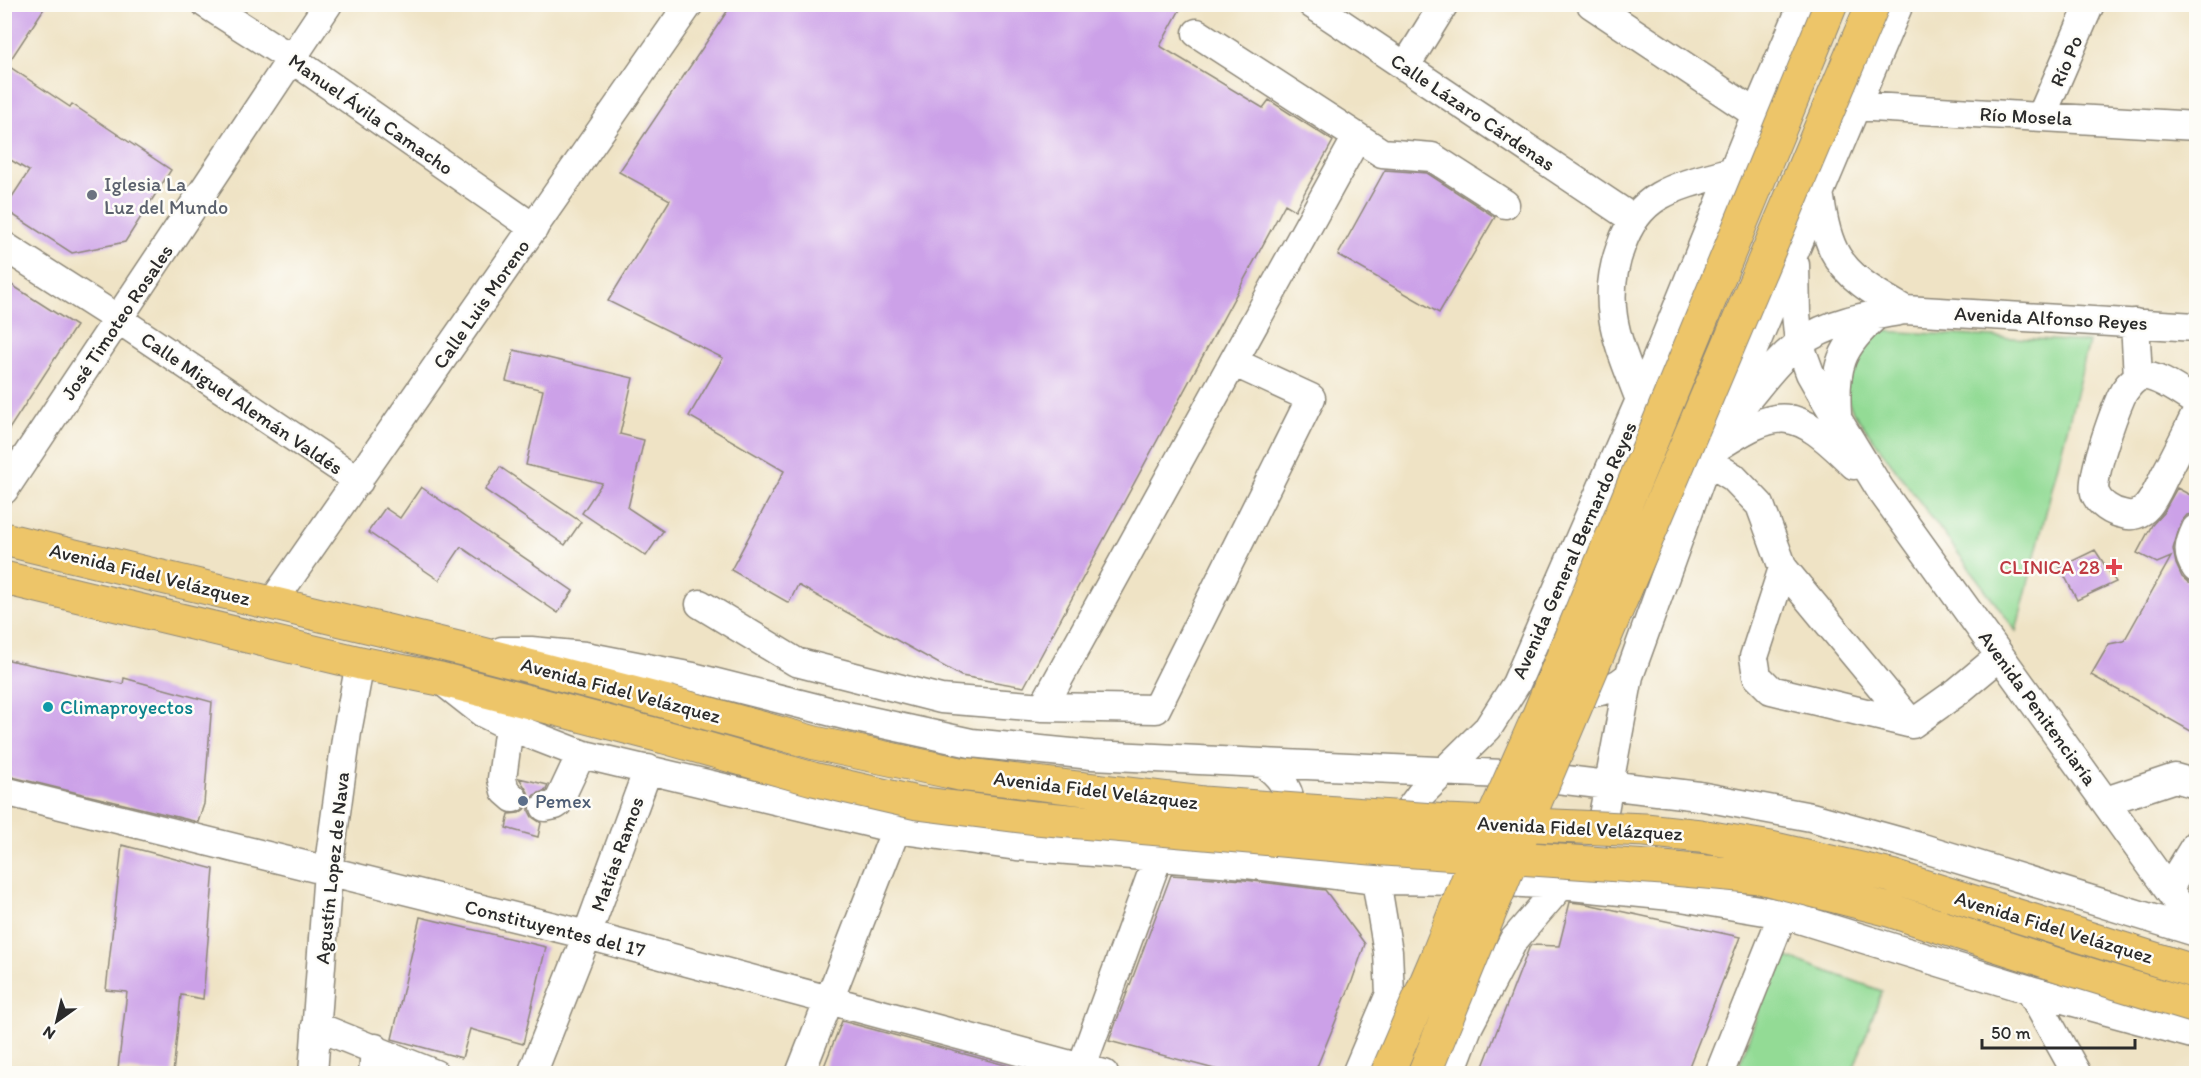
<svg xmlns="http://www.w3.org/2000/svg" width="2201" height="1078" font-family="Itim,sans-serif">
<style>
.green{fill:#93db95;stroke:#5f8360;stroke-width:1.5}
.building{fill:#cca1e8}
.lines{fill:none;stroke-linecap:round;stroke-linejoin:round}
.minor-casing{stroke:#8d8778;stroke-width:31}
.highway-casing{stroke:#8d8778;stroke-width:35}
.minor{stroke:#fff;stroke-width:28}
.highway{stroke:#edc569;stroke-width:33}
.major-bridge-casing{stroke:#8d8778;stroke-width:35;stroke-linecap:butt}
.highway-bridge-casing{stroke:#8d8778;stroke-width:35;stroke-linecap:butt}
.major-bridge{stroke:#edc569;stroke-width:33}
.highway-bridge{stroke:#edc569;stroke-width:33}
.worship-dot{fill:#6b7280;stroke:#fdfcf7;stroke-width:2}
.health-dot{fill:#e0444e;stroke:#fdfcf7;stroke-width:2}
.culture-dot{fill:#0f9aa8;stroke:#fdfcf7;stroke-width:2}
.service-dot{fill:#5c6f8a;stroke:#fdfcf7;stroke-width:2}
.labels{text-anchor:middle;stroke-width:5;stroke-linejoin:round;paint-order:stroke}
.street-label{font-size:20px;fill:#2b2b2b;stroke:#fdfcf7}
.worship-label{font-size:20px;fill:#5b616d;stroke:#fdfcf7;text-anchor:start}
.health-label{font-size:20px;fill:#be3a42;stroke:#fdfcf7;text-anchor:end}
.culture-label{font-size:20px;fill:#0d838f;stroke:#fdfcf7;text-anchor:start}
.service-label{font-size:20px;fill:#4e5e75;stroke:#fdfcf7;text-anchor:start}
</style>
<rect width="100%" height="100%" fill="#fdfcf7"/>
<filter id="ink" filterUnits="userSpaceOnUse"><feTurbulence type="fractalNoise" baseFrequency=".0167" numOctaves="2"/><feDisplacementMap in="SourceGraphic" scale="12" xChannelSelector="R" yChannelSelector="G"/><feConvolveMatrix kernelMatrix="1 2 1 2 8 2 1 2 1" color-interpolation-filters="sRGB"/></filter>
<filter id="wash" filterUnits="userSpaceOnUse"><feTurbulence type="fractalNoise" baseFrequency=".008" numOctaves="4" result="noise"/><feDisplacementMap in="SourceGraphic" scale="24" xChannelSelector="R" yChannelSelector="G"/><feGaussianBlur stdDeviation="1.35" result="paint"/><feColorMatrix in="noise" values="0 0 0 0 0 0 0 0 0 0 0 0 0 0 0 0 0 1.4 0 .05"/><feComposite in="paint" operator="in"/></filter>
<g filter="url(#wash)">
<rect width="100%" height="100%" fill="#efe3c5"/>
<!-- green -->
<path class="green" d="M1880 331 2089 342 2016 631 1853 412 1845 394 1859 344Z
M1779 954 1882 991 1852 1073 1736 1074Z"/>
<g id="blocks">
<!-- building -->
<path class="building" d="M4 4H47L7 65 70 107 72 104 171 170 125 242 72 253 4 209 29 171 4 156Z
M732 4H1183L1160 46 1263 108 1269 100 1333 141 1295 210 1285 204 1024 687 961 676 798 585 789 603 731 570 784 471 689 416 723 358 608 301 670 200 619 172Z
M1385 170 1427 173 1495 217 1439 313 1338 255Z
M4 280 76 326 4 437Z
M514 350 633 378 620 434 644 440 628 508 663 531 646 556 582 513 602 483 526 465 543 390 506 381Z
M500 467 581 522 565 545 485 490Z
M421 487 573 591 558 613 461 547 439 580 368 532 385 508 400 518Z
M2177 488 2196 498V513L2187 515 2181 522 2173 549 2176 564 2182 577 2189 583 2196 584V734L2091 675 2109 644 2124 641 2171 557 2157 563 2137 553 2152 525 2163 513Z
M2095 550 2116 582 2077 600 2060 567Z
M4 659 123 684 124 678 212 702 204 804 198 822 4 775Z
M519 778 548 785 546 790 534 795 529 802V811L532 817 541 823 538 837 506 828 509 814 519 813 526 808 529 802 528 792Z
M122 845 214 869 203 999 181 995 173 1074 118 1069 127 992 106 990Z
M1171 875 1245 880 1325 890 1365 944 1352 981 1314 1074H1233L1109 1041Z
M1570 902 1587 904 1740 937 1686 1074H1480L1529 948 1531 945 1559 946Z
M420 917 546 947 523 1044 470 1029 462 1058 392 1039Z
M842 1021 1020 1069 1019 1074H821Z"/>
</g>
</g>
<g filter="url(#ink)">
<use href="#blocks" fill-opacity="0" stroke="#8d8778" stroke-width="1.5"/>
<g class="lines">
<!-- minor casing -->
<g class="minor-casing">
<path id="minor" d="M206 4 292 59 534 228
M1312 4 1633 219
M1591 4 1756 114
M1197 33 1382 153 1432 157 1505 204
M1405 67 1444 4
M1855 106 2196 126
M2041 117 2090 4
M1819 192C1822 211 1825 233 1834 251 1848 279 1879 295 1905 310
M4 246 118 319 359 481
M1795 265 1796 314 1799 343 1810 373 1822 394 1880 489 2196 928
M2135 323 2138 377
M1640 400C1619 344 1599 306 1621 246 1628 226 1640 207 1659 196 1682 183 1708 178 1733 171
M2196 402C2183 394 2154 372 2139 377 2132 380 2124 390 2121 397 2114 413 2090 478 2095 493 2099 504 2112 512 2123 514 2132 517 2141 514 2147 507 2155 498 2160 485 2165 475 2176 455 2186 434 2196 414
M1737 411C1757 389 1775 361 1800 343 1830 321 1869 316 1905 310L2196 327
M1837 415C1834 367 1840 347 1877 315
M1710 452C1781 405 1794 406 1854 465
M1707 461 1733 477 1760 505 1783 568 1912 724
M4 490 328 4
M2196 529C2189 544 2186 554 2196 568
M1783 568 1754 657 1757 676 1771 690 1912 724
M272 603 689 4
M700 604 796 662 941 699 1043 707 1156 709 1311 398 1233 362
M502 651H531L585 656 693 677 852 717 971 743 1092 755 1524 775 1699 796 1811 817 1919 847 2196 932
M441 680 483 713 509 726 581 754 896 829 1017 846 1247 864 1376 880 1481 881 1561 885 1681 897 1783 914 2030 990 2196 1035
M1562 685C1586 697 1609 694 1629 676
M1043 707 1357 137
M1912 724 1957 692 2000 656
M509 726 502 779 505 791 513 798
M1262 763C1287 778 1296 802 1288 830
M4 791 587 935 1104 1074
M2106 801 2175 778 2196 784
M545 807 555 805 558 803 581 754
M2169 888 2196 844
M2030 990 2077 1074
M316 1026 435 1074
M313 1074 328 871 347 732 360 663
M373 1074 375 1048
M532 1074 587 935 648 769
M800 1074 896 829
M1079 1074 1158 857
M1356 1074 1390 994 1388 952 1376 880 1386 845 1391 834 1420 795 1488 728 1516 684 1640 400 1756 114 1803 4
M1450 1074 1468 1027 1513 941 1587 855 1603 816 1629 676 1710 452 1899 4
M1719 1074 1783 914"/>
</g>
<!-- highway casing -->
<g class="highway-casing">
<path id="highway" d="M4 539 479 653 667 702
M4 578 360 663 440 679 661 736"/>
</g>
<!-- minor -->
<use href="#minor" class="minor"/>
<!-- highway -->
<use href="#highway" class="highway"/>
<!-- major-bridge casing -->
<g class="major-bridge-casing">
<path id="major-bridge" d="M1387 1074 1437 957 1485 837 1538 717 1831 4
M1424 1074 1520 838 1873 4"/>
</g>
<!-- highway-bridge casing -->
<g class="highway-bridge-casing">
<path id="highway-bridge" d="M667 702 815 743 960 774 1203 803 1447 821 1645 830 1700 836 1771 848 1891 876 2196 972
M661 736 813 779 917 803 1036 818 1371 848 1663 868 1760 877 1886 909 2061 966 2196 1007"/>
</g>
<!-- major-bridge -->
<use href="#major-bridge" class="major-bridge"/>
<!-- highway-bridge -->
<use href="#highway-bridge" class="highway-bridge"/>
</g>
</g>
<!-- markers -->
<circle class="worship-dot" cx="92" cy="195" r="6"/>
<path class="health-dot" d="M2111 558h6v6h6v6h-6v6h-6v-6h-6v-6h6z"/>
<circle class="culture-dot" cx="48" cy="707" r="6"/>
<circle class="service-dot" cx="523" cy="801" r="6"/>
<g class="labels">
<!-- street labels -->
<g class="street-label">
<text transform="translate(2066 61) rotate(-67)" y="7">Río Po</text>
<text transform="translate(1473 112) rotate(34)" y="7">Calle Lázaro Cárdenas</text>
<text transform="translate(371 114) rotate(35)" y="7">Manuel Ávila Camacho</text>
<text transform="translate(2026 116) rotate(3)" y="7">Río Mosela</text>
<text transform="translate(481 304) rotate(-55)" y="7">Calle Luis Moreno</text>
<text transform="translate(2051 318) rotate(3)" y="7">Avenida Alfonso Reyes</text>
<text transform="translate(117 322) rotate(-56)" y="7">José Timoteo Rosales</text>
<text transform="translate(242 403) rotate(34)" y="7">Calle Miguel Alemán Valdés</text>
<text transform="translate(1574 550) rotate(-66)" y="7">Avenida General Bernardo Reyes</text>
<text transform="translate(150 574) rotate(14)" y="7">Avenida Fidel Velázquez</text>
<text transform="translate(621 690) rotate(15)" y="7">Avenida Fidel Velázquez</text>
<text transform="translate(2038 708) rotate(54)" y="7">Avenida Penitenciaría</text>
<text transform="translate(1096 790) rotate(7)" y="7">Avenida Fidel Velázquez</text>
<text transform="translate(1580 828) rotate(3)" y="7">Avenida Fidel Velázquez</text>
<text transform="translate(617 854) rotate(-70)" y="7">Matías Ramos</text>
<text transform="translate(332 868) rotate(-84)" y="7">Agustín Lopez de Nava</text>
<text transform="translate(2054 927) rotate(17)" y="7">Avenida Fidel Velázquez</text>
<text transform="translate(555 928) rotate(14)" y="7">Constituyentes del 17</text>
</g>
<!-- worship labels -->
<g class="worship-label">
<text x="104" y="191">Iglesia La<tspan x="104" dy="23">Luz del Mundo</tspan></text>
</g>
<!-- health labels -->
<g class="health-label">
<text x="2100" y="574">CLINICA 28</text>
</g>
<!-- culture labels -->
<g class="culture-label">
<text x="60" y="714">Climaproyectos</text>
</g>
<!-- service labels -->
<g class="service-label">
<text x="535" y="808">Pemex</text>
</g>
</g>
<!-- margin -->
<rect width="2201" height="1078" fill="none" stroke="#fdfcf7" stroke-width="24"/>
<!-- north arrow -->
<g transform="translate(57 1021) rotate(214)" stroke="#fdfcf7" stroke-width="4.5" paint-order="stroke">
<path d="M0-4.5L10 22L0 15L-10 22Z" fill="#2b2b2b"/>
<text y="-9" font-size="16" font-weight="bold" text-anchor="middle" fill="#2b2b2b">N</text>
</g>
<!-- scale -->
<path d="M1982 1039v9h153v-9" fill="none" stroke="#2b2b2b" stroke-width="3"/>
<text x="1991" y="1039" font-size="18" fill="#2b2b2b" stroke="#fdfcf7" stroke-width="4.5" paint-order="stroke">50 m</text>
</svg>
